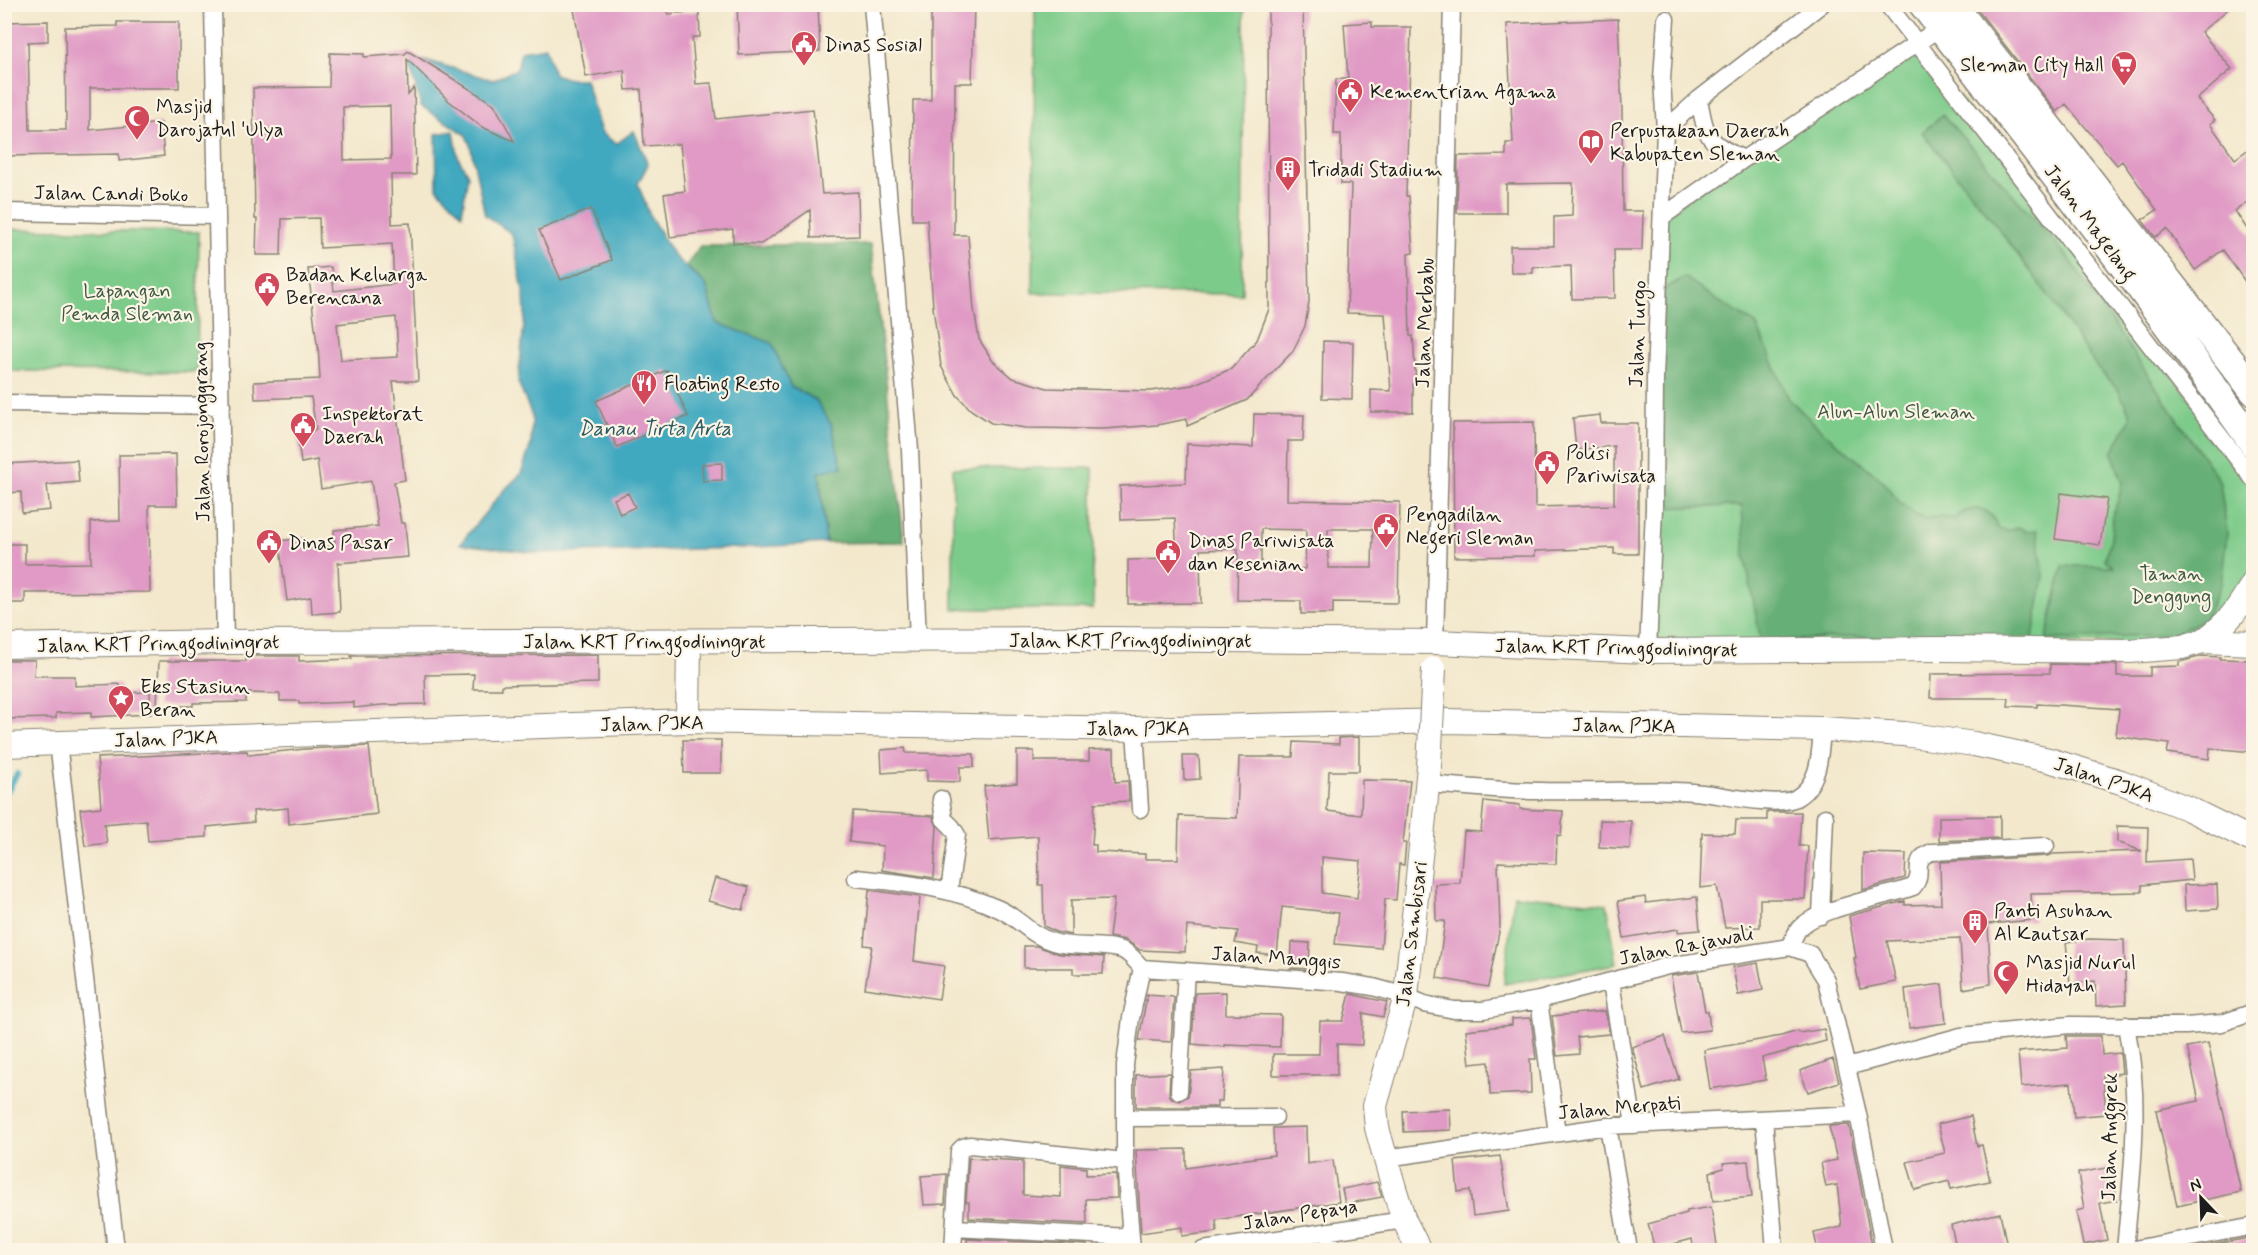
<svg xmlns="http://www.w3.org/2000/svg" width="2258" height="1255" font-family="Mynerve,sans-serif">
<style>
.green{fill:#7dcb8a;stroke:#4c7453;stroke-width:1.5}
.forest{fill:#66af76;stroke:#416649;stroke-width:1.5}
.water{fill:#3fa8bf;stroke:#2e626e;stroke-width:1.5}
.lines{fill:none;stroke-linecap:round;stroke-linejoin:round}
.stream{stroke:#3fa8bf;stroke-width:6}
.building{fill:#e09ac5;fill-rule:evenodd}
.minor-casing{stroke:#888274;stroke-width:19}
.secondary-casing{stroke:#888274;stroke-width:26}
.trunk-casing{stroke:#888274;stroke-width:31}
.minor{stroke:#fff;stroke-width:16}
.secondary{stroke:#fff;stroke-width:24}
.trunk{stroke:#fff;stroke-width:28}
.secondary-bridge-casing{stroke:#888274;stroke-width:26;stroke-linecap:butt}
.secondary-bridge{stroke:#fff;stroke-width:24}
.labels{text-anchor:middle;stroke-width:4.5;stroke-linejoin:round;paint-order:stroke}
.poi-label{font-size:20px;fill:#1c1c1c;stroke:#fcf5e5;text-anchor:start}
.street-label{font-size:20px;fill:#1c1c1c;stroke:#fcf5e5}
.park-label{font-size:20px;fill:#3e5942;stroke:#fcf5e5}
.water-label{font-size:21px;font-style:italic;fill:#2c5b65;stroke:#fcf5e5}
</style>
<rect width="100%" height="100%" fill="#fcf5e5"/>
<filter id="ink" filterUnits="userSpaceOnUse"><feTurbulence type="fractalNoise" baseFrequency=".0167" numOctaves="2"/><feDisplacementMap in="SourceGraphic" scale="12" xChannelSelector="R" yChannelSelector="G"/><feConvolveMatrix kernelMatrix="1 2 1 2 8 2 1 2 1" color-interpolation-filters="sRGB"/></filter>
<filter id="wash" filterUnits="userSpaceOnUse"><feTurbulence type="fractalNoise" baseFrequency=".008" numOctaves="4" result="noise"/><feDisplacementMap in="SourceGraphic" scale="24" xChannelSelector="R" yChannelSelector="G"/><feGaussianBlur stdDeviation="1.35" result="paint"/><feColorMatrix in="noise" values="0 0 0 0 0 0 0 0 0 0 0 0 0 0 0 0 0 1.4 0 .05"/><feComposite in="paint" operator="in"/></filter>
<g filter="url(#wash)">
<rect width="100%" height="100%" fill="#f3e8cc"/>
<!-- green -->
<path class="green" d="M1035 5H1244L1242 294 1033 293Z
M1917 43 2253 480V579L2203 641 1648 651 1662 217Z
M5 229 199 232 197 372 5 371Z
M953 468H1093V609H953Z
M1514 895 1607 904 1617 964 1504 984Z"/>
<!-- forest -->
<path class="forest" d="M1943 115 2071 261 2220 482 2227 533 2221 584 2205 619 2175 634 2046 640 2063 566H2114L2105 560 2111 538 2113 516 2123 483 2112 453 2131 417 2119 391 2098 369 2053 302 1993 221 1922 132Z
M871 244 904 542 826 543 819 471 842 467 816 400 791 387 772 343 717 323 706 285 686 266 700 246Z
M1685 277 1715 299 1756 324 1789 399 1822 431 1882 480 1900 503 1923 519 1937 517 1955 518C1964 510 1980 504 1991 515 1994 518 1996 525 1998 528L2008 531 2018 527 2028 531 2037 530 2044 576 2032 643 1855 637 1761 642 1745 557 1742 506 1654 508 1659 292Z"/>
<!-- water -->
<path class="water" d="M546 47 554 74 569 79H585L601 132 616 144 634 131 648 164 638 184 650 216 674 256 706 285 717 323 772 343 791 387 816 400 831 424 842 467 819 472 826 543 741 548 537 553 460 544 503 491 521 474 531 444 532 416 518 382 525 315 524 295 512 234 485 215 470 144 465 134 421 106 410 66 425 60 493 80 517 69 521 51Z
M454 131 458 157 468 175 462 214 437 188 436 134Z"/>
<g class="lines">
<!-- stream -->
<path class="stream" d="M4 796 17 774"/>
</g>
<g id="blocks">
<!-- building -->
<path class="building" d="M573 4H667L668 14 699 11 700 37H692L696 84 711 83 716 119 813 109 822 194 858 192 859 236 811 238 810 210 761 244 733 243V229L670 237 664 194 685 191 680 144 644 146 641 89 626 90 624 70 586 77Z
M737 4H818L820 51 739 55Z
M931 4H974L972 83H955L954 235H968L974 310 979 339 992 360 1013 378 1047 388 1151 391 1192 385 1231 369 1257 340 1269 309 1268 4H1303L1309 302 1305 326 1293 351 1247 400 1187 426V419L1157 425 1103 429 1026 428 991 423 971 410 957 395 941 366 933 307 927 220H912L913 100H931Z
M1973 4H2234L2201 32 2232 69 2197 99 2215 120 2210 124 2235 159 2253 146V198L2235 211 2253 238V293L2223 250 2195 270 2167 229 2155 237 2142 220 2157 210 2122 161 2117 165 2066 104 2057 112Z
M1618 19 1622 110 1623 211H1643L1642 250H1614L1615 298 1572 299 1571 266 1533 267V273H1511L1510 246H1554V217L1572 216 1573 183 1506 184V213H1457L1458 156 1506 155V143H1513L1507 24Z
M48 21V41L28 42 30 130H66L65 27 117 26V22H179V88H90V130L161 123 164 156 119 161V154L4 156V22Z
M1372 22V27H1411L1406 196H1409L1413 253 1408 254 1410 336H1413L1416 384H1413V412H1371V390L1391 391 1385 314 1347 313 1351 184H1341V134H1334L1336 79H1348L1344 24Z
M408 51 494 104 514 141 482 127 449 101 407 59 408 95 414 88 416 175H391L392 224 410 223 418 381H393L405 480 394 482 401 523H405L408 557 338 563 340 612 312 614 311 597 287 601 279 541 304 538 307 548 335 546 334 530 378 526 371 481 321 489 317 460 301 463 297 433 316 430 311 397 255 399 254 382 320 379 318 344H317L308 269 331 267 334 291 394 284 392 244 320 248 319 218 282 219 281 255H256L257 219H255L253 88 329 87 330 53 364 54V57L405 54ZM390 106 391 159 344 160 343 107ZM396 317 398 357 341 360 337 324Z
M591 209 612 260 561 280 539 230Z
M1323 341 1353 342 1352 399 1322 398Z
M667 370 688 416 617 447 596 401Z
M1254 414 1304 415 1303 441H1288L1287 500 1400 502 1398 603 1333 602V614H1301V601L1237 600 1238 549 1200 550 1201 603 1128 604V560L1177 559 1175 518 1121 520 1120 486 1186 483 1187 444 1253 447ZM1261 529 1306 530 1305 569H1261ZM1328 529H1373L1372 568H1328Z
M1600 415 1601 423H1638V554H1614V548L1535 551V556L1454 557 1453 423 1534 422 1535 507 1614 505V446L1576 450 1573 418Z
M176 454 177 505H149L150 592 25 593V603H4V544H25V564L91 563V522L120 521 119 455Z
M77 460 79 482 47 485 50 510 22 513 21 492 4 493V464Z
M722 463V480L703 481 702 464Z
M628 493 635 507 620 514 614 499Z
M2061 493 2107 499 2100 545 2055 539Z
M598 655V683L502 685V689H473L474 674 425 675 426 704 382 705 354 708V702L299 704V701H280V694L246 693V702L193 703V706H157L159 661H246V656H299V661L352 659 351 656Z
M2203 656 2220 657V659L2253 660V752L2210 748 2209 759 2167 753 2169 744 2116 736 2119 709 2060 705 2037 704V707L2008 706 2009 698H1930L1931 674 2050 673V664L2117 665V676H2150V667L2179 666V662Z
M4 660H35L34 676H75V686L120 684V693L150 692 151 714 91 717V712L56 713V718L4 719Z
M1359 737V771H1329L1327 811 1361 815 1362 780 1410 781 1403 843H1406L1404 865 1399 864 1396 900 1385 899 1381 948 1335 944 1339 913 1282 907 1277 955 1257 953 1258 947 1235 943 1238 931 1187 926 1185 952 1140 950 1126 940 1109 937 1114 899 1071 900V935L1056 932 1044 926 1043 885H1039L1038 836 989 840 984 786 1017 783V751H1034V761H1089V750L1114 749 1115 782 1128 781 1129 801 1095 803 1092 845H1096V852L1145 854V859H1178L1179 816 1237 818 1239 757H1293L1294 742 1339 744V738ZM1322 857 1361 861 1357 898 1322 893Z
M683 740H721V773H684Z
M369 746 377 814 289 824 288 808 253 811 254 822 207 827V837L148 841 146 820 104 824 107 843 85 846 80 809 101 807 97 758 247 751 248 755 305 749Z
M905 748 906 753 974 754V767H960V782L927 781V770L882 773 881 750Z
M1183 756H1199L1200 779 1184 780Z
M1484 801 1520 805V809L1563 811 1561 836 1557 835 1556 864 1498 862 1500 927 1488 987 1437 978 1445 921H1436L1435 884 1460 883 1464 831 1481 832Z
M853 811 933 816 937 826 934 878 882 870 883 846 849 842Z
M1767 812H1801L1799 846H1808L1805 899H1760V927L1725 928 1717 886 1700 888 1702 833 1735 834 1736 820H1767Z
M2000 816V838L1939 841V817Z
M1600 820 1631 821 1630 849 1599 847Z
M2117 826 2148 827 2147 862 2190 859 2192 880 2142 885V892L2031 894 2033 920 1988 924 1991 984 1963 989 1960 938 1887 941 1896 982 1860 989 1854 958H1856L1849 916 1905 901V905L1941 904 1940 862 2047 856 2053 854 2142 851 2117 842Z
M1863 853 1906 854 1905 878 1863 890Z
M715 878 749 887 743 910 708 901Z
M2217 884 2218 909 2185 911 2184 885Z
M869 890 920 897 914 961 944 966 939 999 865 988 872 946 864 945Z
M1645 897 1646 903 1697 897 1700 930 1678 932V929L1624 938 1618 901Z
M2089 939 2124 940 2126 1004 2096 1006 2095 981 2070 983 2066 942Z
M1292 942 1310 943 1309 969 1291 968Z
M1024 946H1036L1060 954 1104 957 1103 974H1073V968H1024Z
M1758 963 1763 990 1738 995 1733 967Z
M1698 972 1705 1011H1708L1710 1030 1681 1033 1671 976Z
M1942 984 1946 1023 1909 1028 1905 989Z
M1226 992V1014L1281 1015 1280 1047 1225 1045V1047L1192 1044 1195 993Z
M1350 994 1387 1002 1383 1017 1363 1013 1362 1045 1337 1044V1075H1273V1054H1319L1320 1021H1343Z
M1147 995 1174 997 1171 1042 1139 1040Z
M1605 1011 1609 1034 1577 1037 1579 1054 1557 1056 1552 1016Z
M1531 1018 1536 1059H1530L1531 1093 1490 1095 1489 1062 1470 1064 1466 1030 1512 1025V1019Z
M1824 1029 1826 1041 1762 1058 1766 1080 1710 1089 1704 1050 1781 1036 1798 1031 1799 1033Z
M1665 1036 1679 1079 1644 1090 1632 1047Z
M2066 1036H2101L2102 1055 2120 1053 2122 1073 2103 1076 2106 1114 2074 1117 2071 1083 2021 1087 2018 1052 2067 1048Z
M2208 1043 2241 1192 2177 1206 2156 1110 2199 1101 2187 1047Z
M1833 1059 1839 1082 1808 1092 1800 1071Z
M1224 1069 1222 1101H1217V1107H1136V1075L1170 1073 1169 1095 1173 1099 1179 1101 1188 1096 1191 1071Z
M1450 1109 1451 1130 1404 1132 1403 1111Z
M1971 1116 1977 1146 1982 1145 1990 1181 1951 1189 1949 1181 1915 1190 1907 1162 1945 1153 1938 1124Z
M1849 1125 1873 1251H1818L1814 1233 1842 1227 1837 1185 1826 1187 1821 1163 1837 1160 1829 1126Z
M1306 1127 1307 1164 1333 1160 1339 1202 1216 1220 1217 1232 1182 1236V1227L1141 1233 1136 1150 1186 1149V1168L1274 1155 1273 1128Z
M1500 1156 1509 1211 1473 1216 1470 1190 1458 1192 1455 1161Z
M969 1158 1023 1161V1195L1061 1197V1165L1086 1168V1175L1116 1174 1117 1198 1086 1199 1087 1224 969 1218V1202H966Z
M1748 1161 1752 1197 1713 1201 1710 1172 1724 1168 1723 1163Z
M2111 1167 2117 1200 2100 1203 2107 1240 2083 1245 2076 1211 2084 1209 2078 1173Z
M947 1174 945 1204 924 1205 921 1176Z
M1377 1182 1382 1197 1345 1204 1342 1189Z
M1711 1207 1718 1251H1694L1692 1239 1655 1249 1648 1224 1687 1213V1211Z
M2000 1213 2008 1251H1957L1951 1225Z
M2253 1237V1251H2197L2196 1248Z
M967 1239 1087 1245V1251H967Z"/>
</g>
</g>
<g filter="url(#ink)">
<use href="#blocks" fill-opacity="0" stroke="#888274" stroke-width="1.5"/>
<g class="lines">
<!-- minor casing -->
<g class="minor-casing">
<path id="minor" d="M213 4 225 642
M872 4 910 450 918 640
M1887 4 2254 480
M1665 130 1699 99
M1744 159C1707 143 1706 137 1699 99L1822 4
M4 212 217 216
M1662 217 1744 159 1941 27
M4 403 222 406
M1435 642 1452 4
M1648 651 1654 508 1655 378 1665 130 1662 79 1666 19
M1135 729 1140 809
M58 742 116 1250
M1428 784C1466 787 1504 791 1542 791 1596 793 1658 787 1711 794 1730 797 1781 807 1796 798 1820 784 1820 754 1822 729
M941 799 944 819 952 827 957 835 949 891
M856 878C906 883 953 888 999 909 1019 918 1030 935 1053 942 1076 949 1101 943 1122 950 1130 953 1136 962 1142 968
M1821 916 1825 817
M1790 947C1793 941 1795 934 1798 930 1815 908 1886 897 1913 887 1926 873 1909 860 1932 852L2046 846
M1142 968 1342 982 1373 987 1406 996 1424 1004 1454 1010H1483L1539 1000 1668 966 1790 947 1810 954 1826 980 1858 1114 1884 1250
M1611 982 1634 1125
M1539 1000 1557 1133
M1847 1067 1961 1036 2070 1025 2186 1026 2222 1023 2254 1012
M1179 1091 1186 971
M1126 1118 1275 1117
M1764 1119 1775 1250
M1608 1126 1629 1250
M1386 1158 1608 1126 1858 1114
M954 1228 1130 1237
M1328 1231 1333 1250
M953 1250 959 1151 963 1147 970 1145 1125 1161
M1132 1250 1125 1161V1065L1131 1018 1142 968
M1203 1250 1404 1220
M2125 1250C2130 1193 2138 1134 2133 1076 2132 1059 2129 1042 2126 1025
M2129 1250 2254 1226"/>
</g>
<!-- secondary casing -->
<g class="secondary-casing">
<path id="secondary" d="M2203 641C2230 622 2237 610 2254 582
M4 646 225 642 1109 639 1435 642 1648 651 1942 649 2130 651 2182 647 2203 641 2254 643
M688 721 689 641
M4 745 688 721 1135 729 1445 721 1822 729 1904 734 1974 744 2049 760 2121 782 2189 809 2254 841
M1419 1250 1404 1220 1394 1188 1377 1128 1375 1106 1406 996 1429 767"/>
</g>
<!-- trunk casing -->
<g class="trunk-casing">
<path id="trunk" d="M1923 4C2035 149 2148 294 2254 444
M1952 4 2254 391"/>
</g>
<!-- minor -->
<use href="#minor" class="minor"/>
<!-- secondary -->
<use href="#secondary" class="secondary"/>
<!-- trunk -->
<use href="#trunk" class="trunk"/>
<!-- secondary-bridge casing -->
<g class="secondary-bridge-casing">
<path id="secondary-bridge" d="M1429 767 1434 669"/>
</g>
<!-- secondary-bridge -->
<use href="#secondary-bridge" class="secondary-bridge"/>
</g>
</g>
<!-- icons -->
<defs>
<g id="civic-pin" transform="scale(1.35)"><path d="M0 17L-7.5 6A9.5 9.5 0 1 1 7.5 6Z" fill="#d1495b" stroke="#fcf5e5"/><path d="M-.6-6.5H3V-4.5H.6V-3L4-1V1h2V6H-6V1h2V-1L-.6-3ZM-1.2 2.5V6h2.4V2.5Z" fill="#fff"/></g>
<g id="supermarket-pin" transform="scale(1.35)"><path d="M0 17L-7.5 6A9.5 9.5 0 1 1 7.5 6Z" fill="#d1495b" stroke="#fcf5e5"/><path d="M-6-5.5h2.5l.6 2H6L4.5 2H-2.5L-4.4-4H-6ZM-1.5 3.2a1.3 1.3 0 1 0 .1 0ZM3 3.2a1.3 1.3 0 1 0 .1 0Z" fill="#fff"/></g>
<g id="mosque-pin" transform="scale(1.35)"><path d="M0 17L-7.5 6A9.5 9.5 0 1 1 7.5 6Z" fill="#d1495b" stroke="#fcf5e5"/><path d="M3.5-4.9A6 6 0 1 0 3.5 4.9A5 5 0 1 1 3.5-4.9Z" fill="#fff"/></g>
<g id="library-pin" transform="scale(1.35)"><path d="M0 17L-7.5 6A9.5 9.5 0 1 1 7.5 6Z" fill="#d1495b" stroke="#fcf5e5"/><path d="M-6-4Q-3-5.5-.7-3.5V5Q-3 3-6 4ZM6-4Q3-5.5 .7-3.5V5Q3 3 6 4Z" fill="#fff"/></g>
<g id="building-pin" transform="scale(1.35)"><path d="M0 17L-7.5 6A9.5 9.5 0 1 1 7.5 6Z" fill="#d1495b" stroke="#fcf5e5"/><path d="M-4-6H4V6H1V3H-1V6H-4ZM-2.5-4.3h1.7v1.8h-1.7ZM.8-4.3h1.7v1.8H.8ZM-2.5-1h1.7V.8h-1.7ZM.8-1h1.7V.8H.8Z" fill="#fff"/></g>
<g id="restaurant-pin" transform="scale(1.35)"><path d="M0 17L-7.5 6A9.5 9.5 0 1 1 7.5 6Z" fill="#d1495b" stroke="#fcf5e5"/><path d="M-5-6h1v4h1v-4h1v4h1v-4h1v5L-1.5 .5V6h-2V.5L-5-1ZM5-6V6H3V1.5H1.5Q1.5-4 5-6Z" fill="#fff"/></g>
<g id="sight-pin" transform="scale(1.35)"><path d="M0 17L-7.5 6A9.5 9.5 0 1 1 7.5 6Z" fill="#d1495b" stroke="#fcf5e5"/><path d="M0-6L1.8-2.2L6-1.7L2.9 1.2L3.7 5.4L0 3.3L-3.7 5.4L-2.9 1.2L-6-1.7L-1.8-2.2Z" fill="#fff"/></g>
</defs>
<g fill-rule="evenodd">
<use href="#civic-pin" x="804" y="44"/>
<use href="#supermarket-pin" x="2124" y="64"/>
<use href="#civic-pin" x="1350" y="91"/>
<use href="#mosque-pin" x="137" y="118"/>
<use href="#library-pin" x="1591" y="142"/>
<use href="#building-pin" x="1288" y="169"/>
<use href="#civic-pin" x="267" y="285"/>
<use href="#restaurant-pin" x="644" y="383"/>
<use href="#civic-pin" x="303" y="425"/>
<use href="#civic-pin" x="1547" y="463"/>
<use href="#civic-pin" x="1386" y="526"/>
<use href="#civic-pin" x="269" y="542"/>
<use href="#civic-pin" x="1168" y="552"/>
<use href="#sight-pin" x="121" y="698"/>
<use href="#building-pin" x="1975" y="922"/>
<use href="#mosque-pin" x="2006" y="973"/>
</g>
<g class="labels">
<!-- poi labels -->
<g class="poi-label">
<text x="824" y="51">Dinas Sosial</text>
<text x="2104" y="71" text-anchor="end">Sleman City Hall</text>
<text x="1370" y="98">Kementrian Agama</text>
<text x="156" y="113">Masjid<tspan x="156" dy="23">Darojatul 'Ulya</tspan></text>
<text x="1610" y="137">Perpustakaan Daerah<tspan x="1610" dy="23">Kabupaten Sleman</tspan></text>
<text x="1308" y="176">Tridadi Stadium</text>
<text x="286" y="281">Badan Keluarga<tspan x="286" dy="23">Berencana</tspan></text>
<text x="664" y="390">Floating Resto</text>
<text x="322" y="420">Inspektorat<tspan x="322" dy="23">Daerah</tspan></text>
<text x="1566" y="459">Polisi<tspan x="1566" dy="23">Pariwisata</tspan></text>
<text x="1406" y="521">Pengadilan<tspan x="1406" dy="23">Negeri Sleman</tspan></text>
<text x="1188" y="547">Dinas Pariwisata<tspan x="1188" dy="23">dan Kesenian</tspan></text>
<text x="288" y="549">Dinas Pasar</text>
<text x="140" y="693">Eks Stasiun<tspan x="140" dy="23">Beran</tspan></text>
<text x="1994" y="917">Panti Asuhan<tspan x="1994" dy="23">Al Kautsar</tspan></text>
<text x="2026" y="969">Masjid Nurul<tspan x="2026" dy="23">Hidayah</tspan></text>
</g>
<!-- street labels -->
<g class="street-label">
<text transform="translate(111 193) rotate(1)" y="7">Jalan Candi Boko</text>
<text transform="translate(2091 222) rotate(53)" y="7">Jalan Magelang</text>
<text transform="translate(1424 323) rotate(-88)" y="7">Jalan Merbabu</text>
<text transform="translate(1637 334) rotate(-88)" y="7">Jalan Turgo</text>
<text transform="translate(201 432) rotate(-91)" y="7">Jalan Rorojonggrang</text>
<text x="1130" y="647">Jalan KRT Pringgodiningrat</text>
<text x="644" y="648">Jalan KRT Pringgodiningrat</text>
<text transform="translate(158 643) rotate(-1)" y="7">Jalan KRT Pringgodiningrat</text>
<text transform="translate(1616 647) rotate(1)" y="7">Jalan KRT Pringgodiningrat</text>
<text transform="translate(652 723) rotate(-1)" y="7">Jalan PJKA</text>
<text transform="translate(1624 725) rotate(1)" y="7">Jalan PJKA</text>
<text x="1138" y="735">Jalan PJKA</text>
<text transform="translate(166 738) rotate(-2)" y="7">Jalan PJKA</text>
<text transform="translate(2104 779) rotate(19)" y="7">Jalan PJKA</text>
<text transform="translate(1411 934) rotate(-83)" y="7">Jalan Sambisari</text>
<text transform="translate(1686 945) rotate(-11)" y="7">Jalan Rajawali</text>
<text transform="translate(1276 957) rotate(4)" y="7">Jalan Manggis</text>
<text transform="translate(1619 1107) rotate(-5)" y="7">Jalan Merpati</text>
<text transform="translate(2109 1137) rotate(-89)" y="7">Jalan Anggrek</text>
<text transform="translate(1300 1214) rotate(-9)" y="7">Jalan Pepaya</text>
</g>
<!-- park labels -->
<g class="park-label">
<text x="127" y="297">Lapangan<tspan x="127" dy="23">Pemda Sleman</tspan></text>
<text x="1896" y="418">Alun-Alun Sleman</text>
<text x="2171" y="580">Taman<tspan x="2171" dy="23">Denggung</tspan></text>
</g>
<!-- water labels -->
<g class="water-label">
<text x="655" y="435">Danau Tirta Arta</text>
</g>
</g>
<!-- margin -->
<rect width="2258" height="1255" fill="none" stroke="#fcf5e5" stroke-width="24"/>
<!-- north arrow -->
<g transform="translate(2201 1198) rotate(337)" stroke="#fcf5e5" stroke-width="4.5" paint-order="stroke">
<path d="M0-4.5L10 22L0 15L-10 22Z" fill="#1c1c1c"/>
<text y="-9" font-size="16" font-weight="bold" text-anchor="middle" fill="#1c1c1c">N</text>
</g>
</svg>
